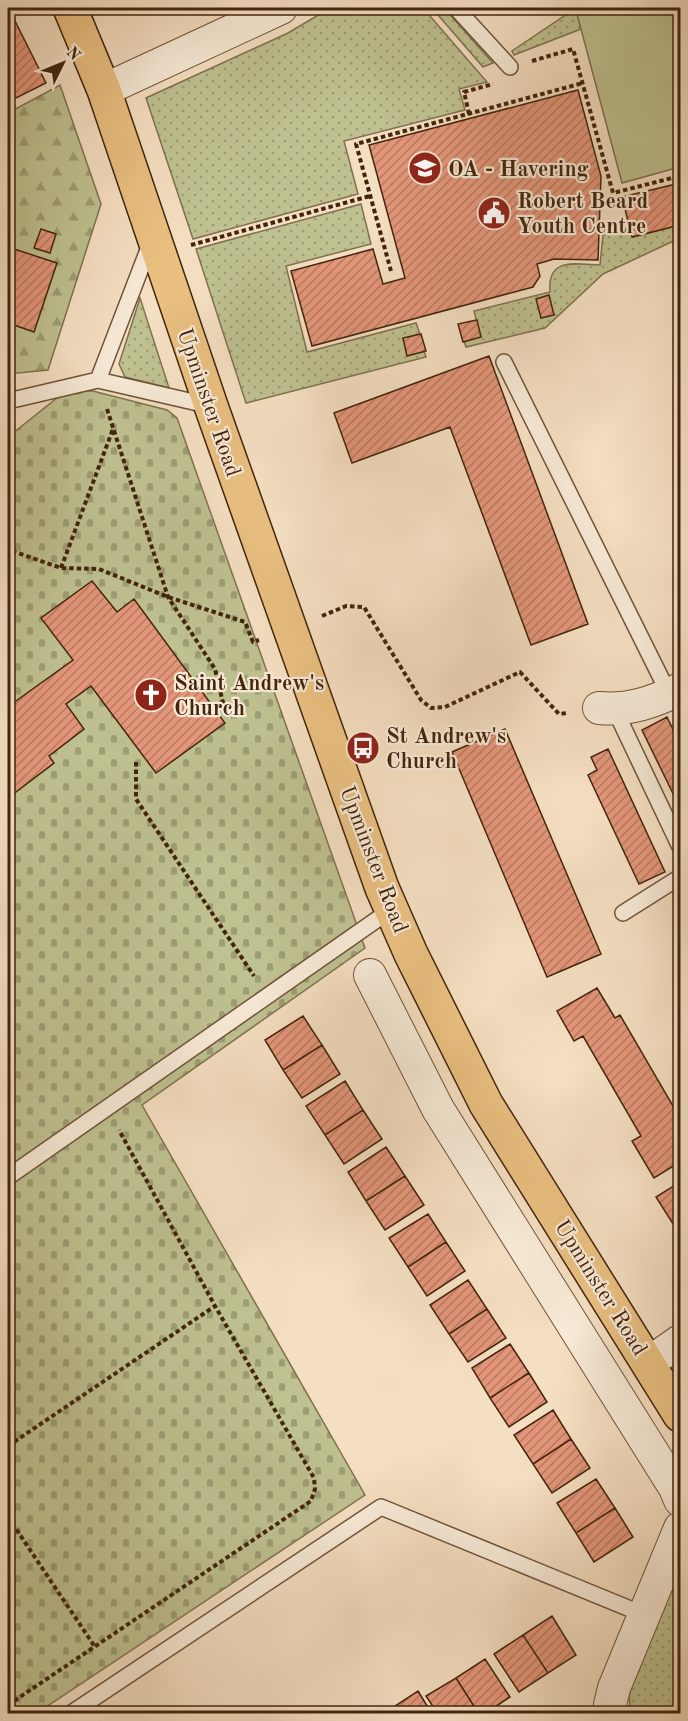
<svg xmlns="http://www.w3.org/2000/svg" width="688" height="1721" font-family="'Old Standard TT',serif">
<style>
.grass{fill:url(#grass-dots);stroke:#80724e;stroke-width:1.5}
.forest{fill:url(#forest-firs);stroke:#80724e;stroke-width:1.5}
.cemetery{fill:url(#cemetery-stones);stroke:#80724e;stroke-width:1.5}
.garden{fill:#bfc191;stroke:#80724e;stroke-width:1.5}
.building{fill:url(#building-hatch);stroke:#42240c;stroke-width:1.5}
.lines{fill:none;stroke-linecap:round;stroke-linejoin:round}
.service-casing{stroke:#6f533a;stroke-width:18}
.minor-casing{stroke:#6f533a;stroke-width:34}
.primary-casing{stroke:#42240c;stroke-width:36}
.path{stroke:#42240c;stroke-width:4;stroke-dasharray:4.5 3;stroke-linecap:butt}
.service{stroke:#f8ead7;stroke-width:15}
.minor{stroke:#f8ead7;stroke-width:32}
.primary{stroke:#eac081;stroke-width:33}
.labels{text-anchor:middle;stroke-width:4.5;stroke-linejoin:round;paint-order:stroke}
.poi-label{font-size:22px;font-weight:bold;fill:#42240c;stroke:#f8ead7;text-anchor:start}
.street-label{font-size:22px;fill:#42240c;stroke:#f8ead7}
</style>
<defs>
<pattern id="grass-dots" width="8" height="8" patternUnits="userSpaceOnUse" patternTransform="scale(1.5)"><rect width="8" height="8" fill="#bfc191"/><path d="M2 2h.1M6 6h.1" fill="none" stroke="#9d9d75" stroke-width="1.8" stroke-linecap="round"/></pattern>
<pattern id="forest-firs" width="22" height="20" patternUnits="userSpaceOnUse" patternTransform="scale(1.5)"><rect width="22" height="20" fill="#bfc191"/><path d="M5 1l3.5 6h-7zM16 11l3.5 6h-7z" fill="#9d9d75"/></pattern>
<pattern id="cemetery-stones" width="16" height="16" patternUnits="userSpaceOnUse" patternTransform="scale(1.5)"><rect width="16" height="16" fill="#bfc191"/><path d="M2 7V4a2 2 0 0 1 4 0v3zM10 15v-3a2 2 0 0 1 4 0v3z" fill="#9d9d75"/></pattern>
<pattern id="building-hatch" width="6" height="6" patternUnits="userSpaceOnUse" patternTransform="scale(1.5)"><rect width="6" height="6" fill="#e4967a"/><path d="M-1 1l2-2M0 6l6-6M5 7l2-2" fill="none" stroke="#ba7a62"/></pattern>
</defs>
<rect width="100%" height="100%" fill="#f5dfc2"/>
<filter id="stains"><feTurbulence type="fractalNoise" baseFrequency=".00333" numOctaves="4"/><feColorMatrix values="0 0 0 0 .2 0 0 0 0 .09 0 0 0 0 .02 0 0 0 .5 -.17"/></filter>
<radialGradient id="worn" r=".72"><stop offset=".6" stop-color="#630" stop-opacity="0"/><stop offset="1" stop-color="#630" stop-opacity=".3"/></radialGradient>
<!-- grass -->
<path class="grass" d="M330 8H423L487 82 459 89 465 110 344 141 358 194 193 239 146 98 288 33Z
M432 8H444L493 63 483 67Z
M576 8H602L577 14 581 29 514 55 512 51Z
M361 204 371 244 286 266 307 352 416 323 420 334 403 339 424 351 426 357 246 403 196 249Z
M680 225V238L603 274 545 328 466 347 464 341 481 337 474 311 550 292C547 257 575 264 600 265L603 235 630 229 633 237Z
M140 298 169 388 125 377 119 364Z
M680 1557V1713H631L629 1698 631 1684Z"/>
<!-- forest -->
<path class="forest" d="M60 85 101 204 48 370 8 374V113Z"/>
<!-- cemetery -->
<path class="cemetery" d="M76 391H93L167 410 177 418 365 948 142 1105 365 1495 37 1713 8 1714V437L57 398Z"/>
<!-- garden -->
<path class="garden" d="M602 8H673L680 34V167L622 183 577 14Z"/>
<!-- building -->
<path class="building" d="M11 13 46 83 8 102V15Z
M578 90 601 176 598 260 554 259 537 264 540 276 533 287 312 346 291 271 373 249 383 284 405 278 369 145Z
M680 183V225L632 237 622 197Z
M41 229 56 234 50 253 34 248Z
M8 247 57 263 34 332 8 323Z
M549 295 554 315 541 318 536 299Z
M477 320 481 337 463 342 458 324Z
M421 334 426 351 407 356 403 338Z
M489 356 588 624 531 645 450 427 352 463 334 413Z
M92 581 117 612 134 599 225 723 156 773 91 686 66 704 84 729 49 756 54 763 8 798V704L9 706 73 660 41 618Z
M667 717 680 744V808L642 730Z
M505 729 601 954 547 977 452 752Z
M608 749 665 872 639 884 588 775 597 770 591 757Z
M597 988 615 1018 620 1015 680 1118 674 1122 680 1134V1162L654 1178 632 1141 641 1136 583 1036 574 1041 557 1011Z
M303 1016 322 1045 283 1070 265 1040Z
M322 1045 340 1074 302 1098 283 1070Z
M345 1081 363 1110 325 1135 306 1106Z
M363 1110 382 1139 344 1164 325 1135Z
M386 1147 405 1176 366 1201 348 1172Z
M405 1176 424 1205 385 1230 366 1201Z
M680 1182V1235L656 1197Z
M428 1214 446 1242 408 1267 389 1238Z
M446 1242 465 1271 427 1296 408 1267Z
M468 1280 487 1309 449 1334 430 1305Z
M487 1309 506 1338 468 1362 449 1334Z
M510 1344 529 1373 490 1398 472 1368Z
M529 1373 547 1402 509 1427 490 1398Z
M553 1410 571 1439 533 1464 514 1435Z
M571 1439 590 1468 552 1493 533 1464Z
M596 1479 615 1508 576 1533 557 1503Z
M615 1508 633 1537 594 1562 576 1533Z
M552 1616 576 1655 548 1673 523 1635Z
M523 1635 548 1673 519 1692 494 1654Z
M485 1659 510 1697 484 1714H479L456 1678Z
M456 1678 479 1714H438L426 1696Z
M418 1691 432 1714H391L389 1710Z"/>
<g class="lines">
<!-- service casing -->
<g class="service-casing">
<path id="service" d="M456 8 510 67
M504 362 669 694
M98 380 151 242
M8 401 98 380 211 406
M615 710 680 847
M623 913 680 877
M8 1177 392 909
M70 1714 381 1507 645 1615"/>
</g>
<!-- minor casing -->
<g class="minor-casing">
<path id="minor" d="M104 90 281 8
M599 708C628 711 654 702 680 689
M370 975 438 1109 675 1488 680 1500
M650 1362 680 1341
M612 1714 610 1705 614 1688 680 1528"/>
</g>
<!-- primary casing -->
<g class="primary-casing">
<path id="primary" d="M70 8 104 90 211 406 382 888 411 954 486 1104 680 1415"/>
</g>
<!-- path -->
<path class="path" d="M532 61 573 49 613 193 680 176
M469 114 464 92 493 84
M191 245 370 196
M391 271 356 144 583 83
M107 409 168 597 215 669 224 707
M8 544 15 552 61 568 99 569 168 597 245 622 253 642 259 640
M61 568 113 429
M322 616 346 606 364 607 421 700 431 708 445 707 520 672 559 714 567 713
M136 762V799L254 976
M8 1446 215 1306
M8 1517 95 1647
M8 1705 311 1501 315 1489 314 1478 215 1306 119 1130"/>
<!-- service -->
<use href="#service" class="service"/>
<!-- minor -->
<use href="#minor" class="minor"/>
<!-- primary -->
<use href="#primary" class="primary"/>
</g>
<!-- icons -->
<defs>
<g id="school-disc" transform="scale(1.725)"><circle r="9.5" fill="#8f2418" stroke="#f8ead7"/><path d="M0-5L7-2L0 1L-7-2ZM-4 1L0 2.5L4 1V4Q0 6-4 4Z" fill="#fff"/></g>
<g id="civic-disc" transform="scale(1.725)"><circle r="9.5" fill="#8f2418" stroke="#f8ead7"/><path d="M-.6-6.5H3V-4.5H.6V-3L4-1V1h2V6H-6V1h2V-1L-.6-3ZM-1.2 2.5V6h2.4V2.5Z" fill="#fff"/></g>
<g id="church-disc" transform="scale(1.725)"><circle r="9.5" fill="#8f2418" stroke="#f8ead7"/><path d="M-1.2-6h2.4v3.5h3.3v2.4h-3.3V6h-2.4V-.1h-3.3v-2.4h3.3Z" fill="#fff"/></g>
<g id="bus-disc" transform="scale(1.725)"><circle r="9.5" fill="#8f2418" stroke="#f8ead7"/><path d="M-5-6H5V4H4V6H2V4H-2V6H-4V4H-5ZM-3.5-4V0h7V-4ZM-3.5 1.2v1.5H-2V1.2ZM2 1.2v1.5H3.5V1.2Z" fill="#fff"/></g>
</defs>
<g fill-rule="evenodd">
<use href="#school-disc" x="425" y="168"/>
<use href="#civic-disc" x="494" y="213"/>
<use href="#church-disc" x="151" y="695"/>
<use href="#bus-disc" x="363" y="748"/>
</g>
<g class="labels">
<!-- poi labels -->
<g class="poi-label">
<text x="448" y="176">OA - Havering</text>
<text x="517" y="208">Robert Beard<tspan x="517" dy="25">Youth Centre</tspan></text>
<text x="174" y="690">Saint Andrew's<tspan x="174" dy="25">Church</tspan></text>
<text x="386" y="743">St Andrew's<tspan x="386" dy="25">Church</tspan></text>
</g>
<!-- street labels -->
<g class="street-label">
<text transform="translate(210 402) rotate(71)" y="8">Upminster Road</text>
<text transform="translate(375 859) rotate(69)" y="8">Upminster Road</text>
<text transform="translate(602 1287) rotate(58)" y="8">Upminster Road</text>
</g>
</g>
<!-- margin -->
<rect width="688" height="1721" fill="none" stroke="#f5dfc2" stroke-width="30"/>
<rect x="9" y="9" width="670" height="1703" fill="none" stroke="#42240c" stroke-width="3"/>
<rect x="15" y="15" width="658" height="1691" fill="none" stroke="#42240c" stroke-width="1.5"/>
<!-- north arrow -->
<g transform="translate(63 63) rotate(47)" stroke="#f8ead7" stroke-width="4.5" paint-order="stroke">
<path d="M0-4.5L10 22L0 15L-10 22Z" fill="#42240c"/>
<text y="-9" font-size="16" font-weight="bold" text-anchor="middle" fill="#42240c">N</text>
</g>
<rect width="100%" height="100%" filter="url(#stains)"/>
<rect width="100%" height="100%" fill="url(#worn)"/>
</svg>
